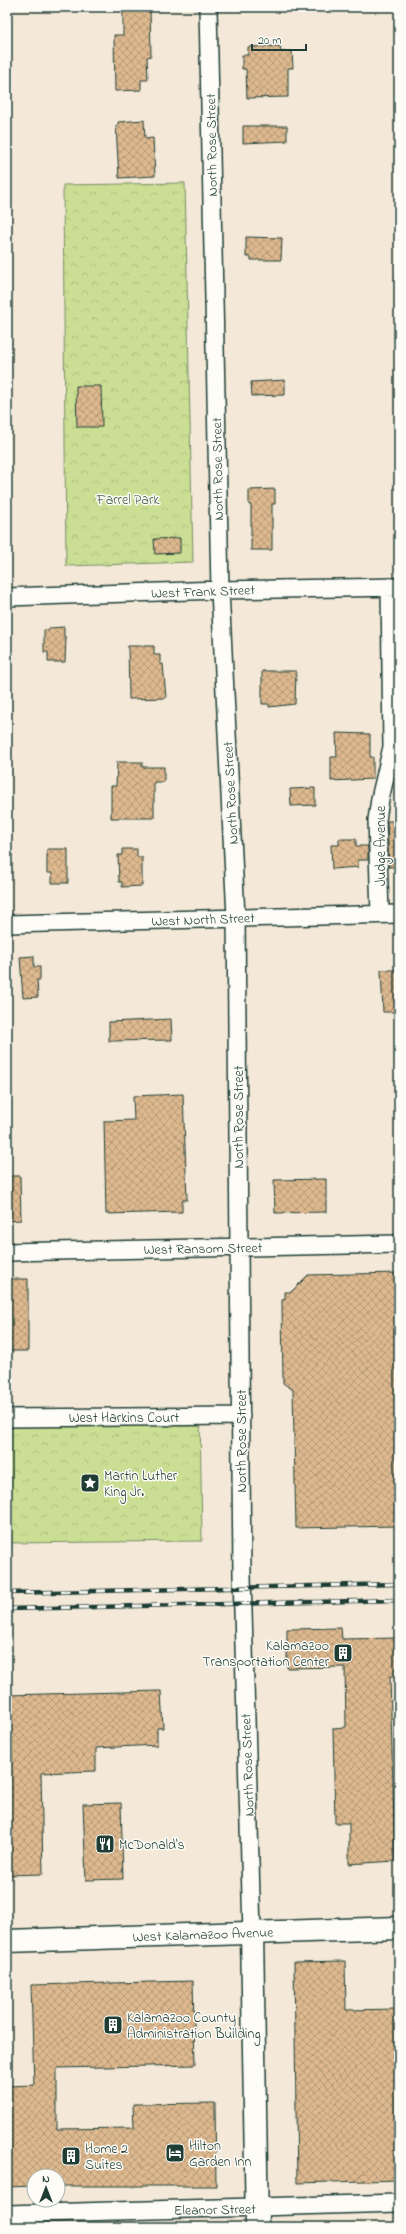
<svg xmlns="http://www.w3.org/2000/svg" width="406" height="2234" font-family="'Indie Flower',sans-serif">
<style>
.forest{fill:url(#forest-crowns);stroke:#758e64}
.building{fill:url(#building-cross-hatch);stroke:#1f3d34}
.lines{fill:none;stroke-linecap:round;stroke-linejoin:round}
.minor-casing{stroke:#1f3d34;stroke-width:20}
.tertiary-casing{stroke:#1f3d34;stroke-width:25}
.primary-casing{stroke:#1f3d34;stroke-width:25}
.minor{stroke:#fdfcf7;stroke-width:17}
.tertiary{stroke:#fdfcf7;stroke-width:22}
.primary{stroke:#fdfcf7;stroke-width:22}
.rail-casing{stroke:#1f3d34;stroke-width:4.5}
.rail{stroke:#fdfcf7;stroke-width:3;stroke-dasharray:9;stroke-linecap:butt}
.labels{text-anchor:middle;stroke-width:3;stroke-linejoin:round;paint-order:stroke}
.street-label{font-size:14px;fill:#1f3d34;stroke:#fdfcf7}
.park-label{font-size:14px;fill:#415d47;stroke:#fdfcf7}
.poi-label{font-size:14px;fill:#1f3d34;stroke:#fdfcf7;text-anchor:start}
</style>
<defs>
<pattern id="forest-crowns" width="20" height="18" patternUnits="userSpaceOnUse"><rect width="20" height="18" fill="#cbdf94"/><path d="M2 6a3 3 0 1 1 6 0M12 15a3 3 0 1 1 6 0" fill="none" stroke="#aec080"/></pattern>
<pattern id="building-cross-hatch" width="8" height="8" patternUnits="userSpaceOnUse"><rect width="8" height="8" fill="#deb98f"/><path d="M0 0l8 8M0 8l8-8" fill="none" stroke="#b39876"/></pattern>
</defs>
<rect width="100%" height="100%" fill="#f4e8d8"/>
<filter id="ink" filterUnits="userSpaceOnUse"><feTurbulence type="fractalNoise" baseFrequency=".025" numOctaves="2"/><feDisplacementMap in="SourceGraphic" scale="8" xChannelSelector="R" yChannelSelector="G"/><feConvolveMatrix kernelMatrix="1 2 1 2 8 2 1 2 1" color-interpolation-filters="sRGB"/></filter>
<g filter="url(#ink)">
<!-- forest -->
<path class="forest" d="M185 183 193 562 66 566 63 185Z
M200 1417 202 1541 7 1543V1418Z"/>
<!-- building -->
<path class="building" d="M123 7H150L151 56 147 57 148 80H141V90L115 91 114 35H123Z
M280 46 281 52 292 51 293 68H288V97L247 98 246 69H242V55H248V47Z
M144 120 145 139 153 138 155 176 119 178 116 126 118 125V122Z
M243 126H287V141L243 143Z
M246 237 282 238 281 260H251V257H246Z
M285 380V395L252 396 251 382Z
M76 386H101L102 427H77Z
M275 489V504H272V550H251V505H249V490Z
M180 538V553L155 554 154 539Z
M64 627V637H66L65 662H48V652H44V630H49V628Z
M128 646H154V655H160V664H163L166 698 129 699Z
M262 671H296L295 704 269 707V704H262Z
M336 733 370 734V757H373V779L331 781V757H337Z
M117 762H142V767H164V782H154V818H111V786H116Z
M315 788V805L291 806 290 789Z
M387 821H399V867H389Z
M339 839H356V846H368V860H358V867L332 869 331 845H339Z
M47 849H68V883H52V873H47Z
M122 849H137V857H142V886L122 887V882H119L118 855H122Z
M34 956V967H40V980H37L38 997 23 998 20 957Z
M381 970H399V1012H383Z
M171 1019 172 1040 109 1041V1022Z
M183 1094 187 1200H182V1212L106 1214 104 1121 134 1120 133 1096Z
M7 1176H20L21 1220 7 1221Z
M326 1179V1212L275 1213 274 1180Z
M399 1273V1526L296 1528 293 1390 283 1383 282 1300 285 1299V1292H291L308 1275Z
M7 1279H28V1351H7Z
M341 1628 342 1639 399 1638V1676H390L395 1861 349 1864V1823H335L333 1728 346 1727 345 1667 287 1668V1629Z
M161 1691 163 1728H157V1745L96 1748V1771L41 1773 43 1874 7 1875V1695Z
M121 1803 123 1879 86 1880 83 1804Z
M345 1961 346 2010 399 2009V2180L297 2183 294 1962Z
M193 1981 195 2065 57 2068V2129L134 2128 133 2104 215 2103 216 2186H58V2176H34V2186L7 2187V2086L34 2085 31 1985Z"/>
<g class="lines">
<!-- minor casing -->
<g class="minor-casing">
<path id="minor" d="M208 7 220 590 236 917 242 1575 252 1933
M7 597 220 590 399 587
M380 914 377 820 380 799 392 747 390 587
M7 924 399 914
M7 1252 399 1244
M7 1418 241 1416
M7 2214 399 2203"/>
</g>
<!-- tertiary casing -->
<g class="tertiary-casing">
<path id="tertiary" d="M252 1933 257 2227"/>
</g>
<!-- primary casing -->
<g class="primary-casing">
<path id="primary" d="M7 1941 399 1928"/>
</g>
<!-- minor -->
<use href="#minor" class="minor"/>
<!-- tertiary -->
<use href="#tertiary" class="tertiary"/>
<!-- primary -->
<use href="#primary" class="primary"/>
<!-- rail casing -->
<g class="rail-casing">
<path id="rail" d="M7 1593 399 1584
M7 1609 399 1600"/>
</g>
<!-- rail -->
<use href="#rail" class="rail"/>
</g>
</g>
<!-- icons -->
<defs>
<g id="sight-square" transform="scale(1)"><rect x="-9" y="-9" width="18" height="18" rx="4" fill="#1f3d34" stroke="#fdfcf7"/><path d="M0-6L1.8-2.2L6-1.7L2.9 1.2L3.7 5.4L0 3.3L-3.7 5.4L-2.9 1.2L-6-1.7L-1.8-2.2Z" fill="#fff"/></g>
<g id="building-square" transform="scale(1)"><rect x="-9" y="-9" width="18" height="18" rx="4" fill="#1f3d34" stroke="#fdfcf7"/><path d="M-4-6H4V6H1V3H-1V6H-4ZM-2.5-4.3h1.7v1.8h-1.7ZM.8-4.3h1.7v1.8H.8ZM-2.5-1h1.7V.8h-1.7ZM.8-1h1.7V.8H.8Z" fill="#fff"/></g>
<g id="restaurant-square" transform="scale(1)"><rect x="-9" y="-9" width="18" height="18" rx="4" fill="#1f3d34" stroke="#fdfcf7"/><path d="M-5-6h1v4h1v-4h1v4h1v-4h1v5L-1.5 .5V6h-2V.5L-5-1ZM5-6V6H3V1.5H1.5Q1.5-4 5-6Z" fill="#fff"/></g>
<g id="hotel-square" transform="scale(1)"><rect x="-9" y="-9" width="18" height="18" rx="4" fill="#1f3d34" stroke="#fdfcf7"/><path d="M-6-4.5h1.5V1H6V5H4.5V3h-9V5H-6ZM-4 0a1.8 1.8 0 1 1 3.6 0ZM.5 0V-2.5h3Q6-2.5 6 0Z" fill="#fff"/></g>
</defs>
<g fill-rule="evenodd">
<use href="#sight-square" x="90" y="1483"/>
<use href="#building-square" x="343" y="1653"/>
<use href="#restaurant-square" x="105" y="1844"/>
<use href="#building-square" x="113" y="2025"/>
<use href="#hotel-square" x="175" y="2153"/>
<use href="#building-square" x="71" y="2156"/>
</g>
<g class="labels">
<!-- street labels -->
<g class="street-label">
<text transform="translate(211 145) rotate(-91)" y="5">North Rose Street</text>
<text transform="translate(217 469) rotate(-91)" y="5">North Rose Street</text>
<text transform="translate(203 591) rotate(-2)" y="5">West Frank Street</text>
<text transform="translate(230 793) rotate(-93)" y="5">North Rose Street</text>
<text transform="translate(380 846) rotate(-90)" y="5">Judge Avenue</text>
<text transform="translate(203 919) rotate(-2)" y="5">West North Street</text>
<text transform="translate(238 1117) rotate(-90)" y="5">North Rose Street</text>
<text transform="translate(203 1248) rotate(-1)" y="5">West Ransom Street</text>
<text x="124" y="1422">West Harkins Court</text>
<text transform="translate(241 1441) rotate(-90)" y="5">North Rose Street</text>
<text transform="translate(247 1765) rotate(-92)" y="5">North Rose Street</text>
<text transform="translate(203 1934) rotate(-2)" y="5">West Kalamazoo Avenue</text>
<text transform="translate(215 2209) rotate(-1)" y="5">Eleanor Street</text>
</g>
<!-- park labels -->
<g class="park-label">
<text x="128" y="504">Farrel Park</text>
</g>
<!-- poi labels -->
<g class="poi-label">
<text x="104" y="1480">Martin Luther<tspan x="104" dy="16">King Jr.</tspan></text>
<text x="329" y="1650" text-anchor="end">Kalamazoo<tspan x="329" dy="16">Transportation Center</tspan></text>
<text x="119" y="1849">McDonald's</text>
<text x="127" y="2022">Kalamazoo County<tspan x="127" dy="16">Administration Building</tspan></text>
<text x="189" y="2150">Hilton<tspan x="189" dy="16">Garden Inn</tspan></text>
<text x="85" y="2153">Home 2<tspan x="85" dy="16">Suites</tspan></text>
</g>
</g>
<!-- margin -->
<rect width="406" height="2234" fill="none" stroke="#fdfcf7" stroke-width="24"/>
<rect x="12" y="12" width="382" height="2210" fill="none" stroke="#1f3d34" stroke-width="1.5" filter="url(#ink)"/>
<!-- north arrow -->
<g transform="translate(46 2188)"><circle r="19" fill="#fdfcf7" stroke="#a4b0a9"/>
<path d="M0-3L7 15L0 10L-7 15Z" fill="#1f3d34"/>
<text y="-6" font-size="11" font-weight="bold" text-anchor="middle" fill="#1f3d34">N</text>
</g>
<!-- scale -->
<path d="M252 44v6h54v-6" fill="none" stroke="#1f3d34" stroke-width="2"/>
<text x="258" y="44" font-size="12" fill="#1f3d34" stroke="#fdfcf7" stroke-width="3" paint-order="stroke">20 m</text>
</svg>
